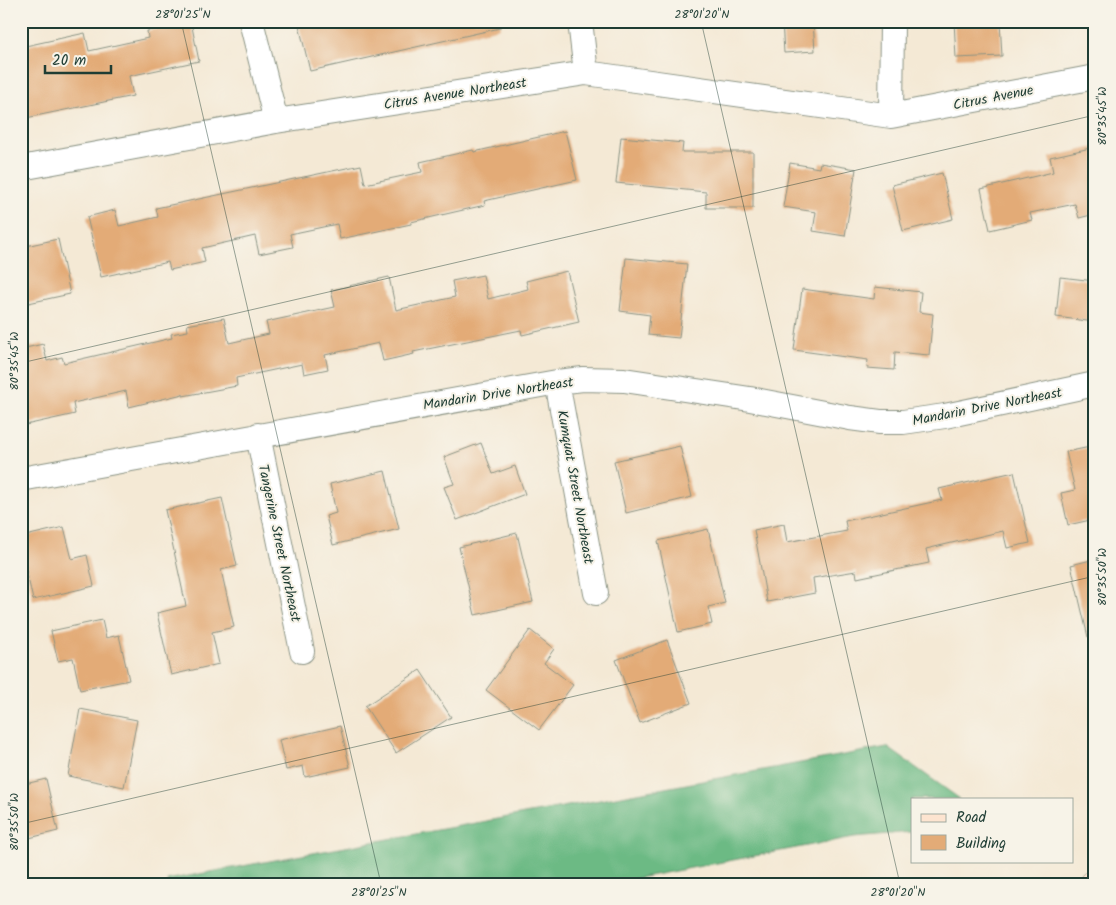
<svg xmlns="http://www.w3.org/2000/svg" width="1116" height="905" font-family="Kalam,sans-serif">
<style>
.forest{fill:#6cba84;stroke:#467c5c}
.building{fill:#e3ab77}
.lines{fill:none;stroke-linecap:round;stroke-linejoin:round}
.street-casing{stroke:#8a9384;stroke-width:26}
.secondary-casing{stroke:#8a9384;stroke-width:29}
.street{stroke:#fff;stroke-width:24}
.secondary{stroke:#fde4d0;stroke-width:28}
.ticks{fill:none;stroke:#1f3d34;stroke-width:1;stroke-opacity:0.45}
.labels{text-anchor:middle;stroke-width:4;stroke-linejoin:round;paint-order:stroke}
.street-label{font-size:14px;fill:#1f3d34;stroke:#f7f3e8}
.neatline{fill:none;stroke:#1f3d34;stroke-width:2}
.ticks-label{font-size:12px;text-anchor:middle;fill:#1f3d34}
</style>
<rect width="100%" height="100%" fill="#f7f3e8"/>
<filter id="ink" filterUnits="userSpaceOnUse"><feTurbulence type="fractalNoise" baseFrequency=".02" numOctaves="2"/><feDisplacementMap in="SourceGraphic" scale="10" xChannelSelector="R" yChannelSelector="G"/><feConvolveMatrix kernelMatrix="1 2 1 2 8 2 1 2 1" color-interpolation-filters="sRGB"/></filter>
<filter id="wash" filterUnits="userSpaceOnUse"><feTurbulence type="fractalNoise" baseFrequency=".0096" numOctaves="4" result="noise"/><feDisplacementMap in="SourceGraphic" scale="20" xChannelSelector="R" yChannelSelector="G"/><feGaussianBlur stdDeviation="1.12" result="paint"/><feColorMatrix in="noise" values="0 0 0 0 0 0 0 0 0 0 0 0 0 0 0 0 0 1.4 0 .05"/><feComposite in="paint" operator="in"/></filter>
<g filter="url(#wash)">
<rect width="100%" height="100%" fill="#f4e9d5"/>
<!-- forest -->
<path class="forest" d="M887 747 960 799H912V832L854 837 607 884H168L167 880Z"/>
<g id="blocks">
<!-- building -->
<path class="building" d="M298 21H499L500 28 310 71Z
M782 21H813L815 51 784 53Z
M954 21H1000L1002 56 956 58Z
M191 22 199 61 129 76 133 96 21 119V47L85 33 89 51 148 38 147 31Z
M565 131 577 180 484 201 485 205 411 222V224L340 239 337 224 290 234 293 247 259 254 255 236 202 248 205 262 170 270 168 262 101 277 87 217 115 210 119 226 158 217 156 208 361 165 365 184 422 172 420 162 473 150 474 152Z
M621 137 683 143 682 152H753V208H706V192L616 183Z
M1095 147V214L1079 218 1075 204 1030 213 1032 220 990 230 981 189 1053 172 1050 157Z
M790 163 819 168 820 163 856 169 845 236 813 231 816 212 783 207Z
M942 173 953 219 903 231 892 185Z
M58 239 70 294 24 304 21 290V247Z
M626 258 687 264 679 338 648 335 650 315 620 311Z
M567 271 579 322 522 335 521 330 413 352 414 354 383 361 379 343 325 355 328 369 304 374 302 364 236 378 237 386 183 396V394L129 407 126 391 73 403 75 414 21 426V349L43 344 47 361 62 357 64 363 172 338 171 334 188 331 187 325 224 318 229 343 269 334 266 322 335 307 331 290 389 277 396 310 455 297 452 281 483 275 488 299 528 289 526 281Z
M1060 277 1095 281V322L1056 317Z
M875 287 921 292 919 312 933 314 929 355 895 352 894 370 867 368 868 360 794 350 802 289 874 299Z
M481 443 493 474 515 466 525 494 457 520 444 487 454 484 444 457Z
M680 446 692 497 626 513 614 461Z
M1095 446V519L1068 525 1061 493 1075 490 1066 452Z
M385 471 399 529 333 545 326 516 336 513 330 484Z
M1014 472 1030 543 1007 548 1003 531 926 549 929 563 857 578 856 571 813 578 815 593 767 602 754 530 784 524 787 542 847 531 845 521 942 500 939 489Z
M222 498 237 566 221 570 234 627 212 632 219 664 171 675 157 613 186 606 165 510Z
M64 527 72 559 87 555 94 586 33 600 21 547V537Z
M708 529 725 603 708 607 712 624 678 632 658 541Z
M517 533 533 602 475 615 459 547Z
M1095 559V636L1088 637 1071 565Z
M102 620 106 638 119 635 129 680 80 690 73 658 58 661 51 631Z
M530 630 554 649 544 663 573 685 539 730 486 690Z
M667 640 691 703 640 723 616 660Z
M420 670 451 717 396 753 365 706Z
M80 709 137 720 124 787 68 776Z
M340 726 350 767 305 777 303 766 286 770 279 740Z
M46 779 58 831 21 840V785Z"/>
</g>
</g>
<g filter="url(#ink)">
<use href="#blocks" fill-opacity="0" stroke="#8a9384" stroke-width="1"/>
<g class="lines">
<!-- street casing -->
<g class="street-casing">
<path id="street" d="M251 21 276 121
M580 21 586 73
M891 116 892 21
M21 168 276 121 586 73 891 116 1095 77
M557 382 596 593
M258 435 302 651
M21 479 557 382 583 379 624 380 750 399 850 418 880 422H903L945 416 1095 384"/>
</g>
<!-- secondary casing -->
<g class="secondary-casing">
<path id="secondary" d="M1094 884H1095"/>
</g>
<!-- street -->
<use href="#street" class="street"/>
<!-- secondary -->
<use href="#secondary" class="secondary"/>
</g>
</g>
<!-- ticks -->
<path class="ticks" d="M181 21 381 884M701 21 900 884M21 363 1095 115M21 824 1095 576"/>
<g class="labels">
<!-- street labels -->
<g class="street-label">
<text transform="translate(455 93) rotate(-9)" y="5">Citrus Avenue Northeast</text>
<text transform="translate(993 97) rotate(-11)" y="5">Citrus Avenue</text>
<text transform="translate(498 393) rotate(-9)" y="5">Mandarin Drive Northeast</text>
<text transform="translate(987 406) rotate(-11)" y="5">Mandarin Drive Northeast</text>
<text transform="translate(576 487) rotate(80)" y="5">Kumquat Street Northeast</text>
<text transform="translate(280 543) rotate(78)" y="5">Tangerine Street Northeast</text>
</g>
</g>
<!-- margin -->
<rect width="1116" height="905" fill="none" stroke="#f7f3e8" stroke-width="55"/>
<!-- legend -->
<rect x="911" y="798" width="162" height="65" fill="#f7f3e8" stroke="#a1aaa0"/>
<rect x="921" y="814" width="25" height="8" fill="#fde4d0" stroke="#a1aaa0"/>
<text x="956" y="822" font-size="15" fill="#1f3d34">Road</text>
<rect x="921" y="835" width="25" height="15" fill="#e3ab77" stroke="#a1aaa0"/>
<text x="956" y="848" font-size="15" fill="#1f3d34">Building</text>
<!-- scale -->
<path d="M45 65v8h66v-8" fill="none" stroke="#1f3d34" stroke-width="2.5"/>
<text x="52" y="65" font-size="15" fill="#1f3d34" stroke="#f7f3e8" stroke-width="4" paint-order="stroke">20 m</text>
<rect x="28" y="28" width="1060" height="850" class="neatline"/>
<g class="ticks-label">
<text x="183" y="18">28°01'25"N</text>
<text x="702" y="18">28°01'20"N</text>
<text transform="translate(1102 116) rotate(-90)" y="4">80°35'45"W</text>
<text transform="translate(14 361) rotate(-90)" y="4">80°35'45"W</text>
<text transform="translate(1102 577) rotate(-90)" y="4">80°35'50"W</text>
<text transform="translate(14 822) rotate(-90)" y="4">80°35'50"W</text>
<text x="379" y="896">28°01'25"N</text>
<text x="898" y="896">28°01'20"N</text>
</g>
</svg>
